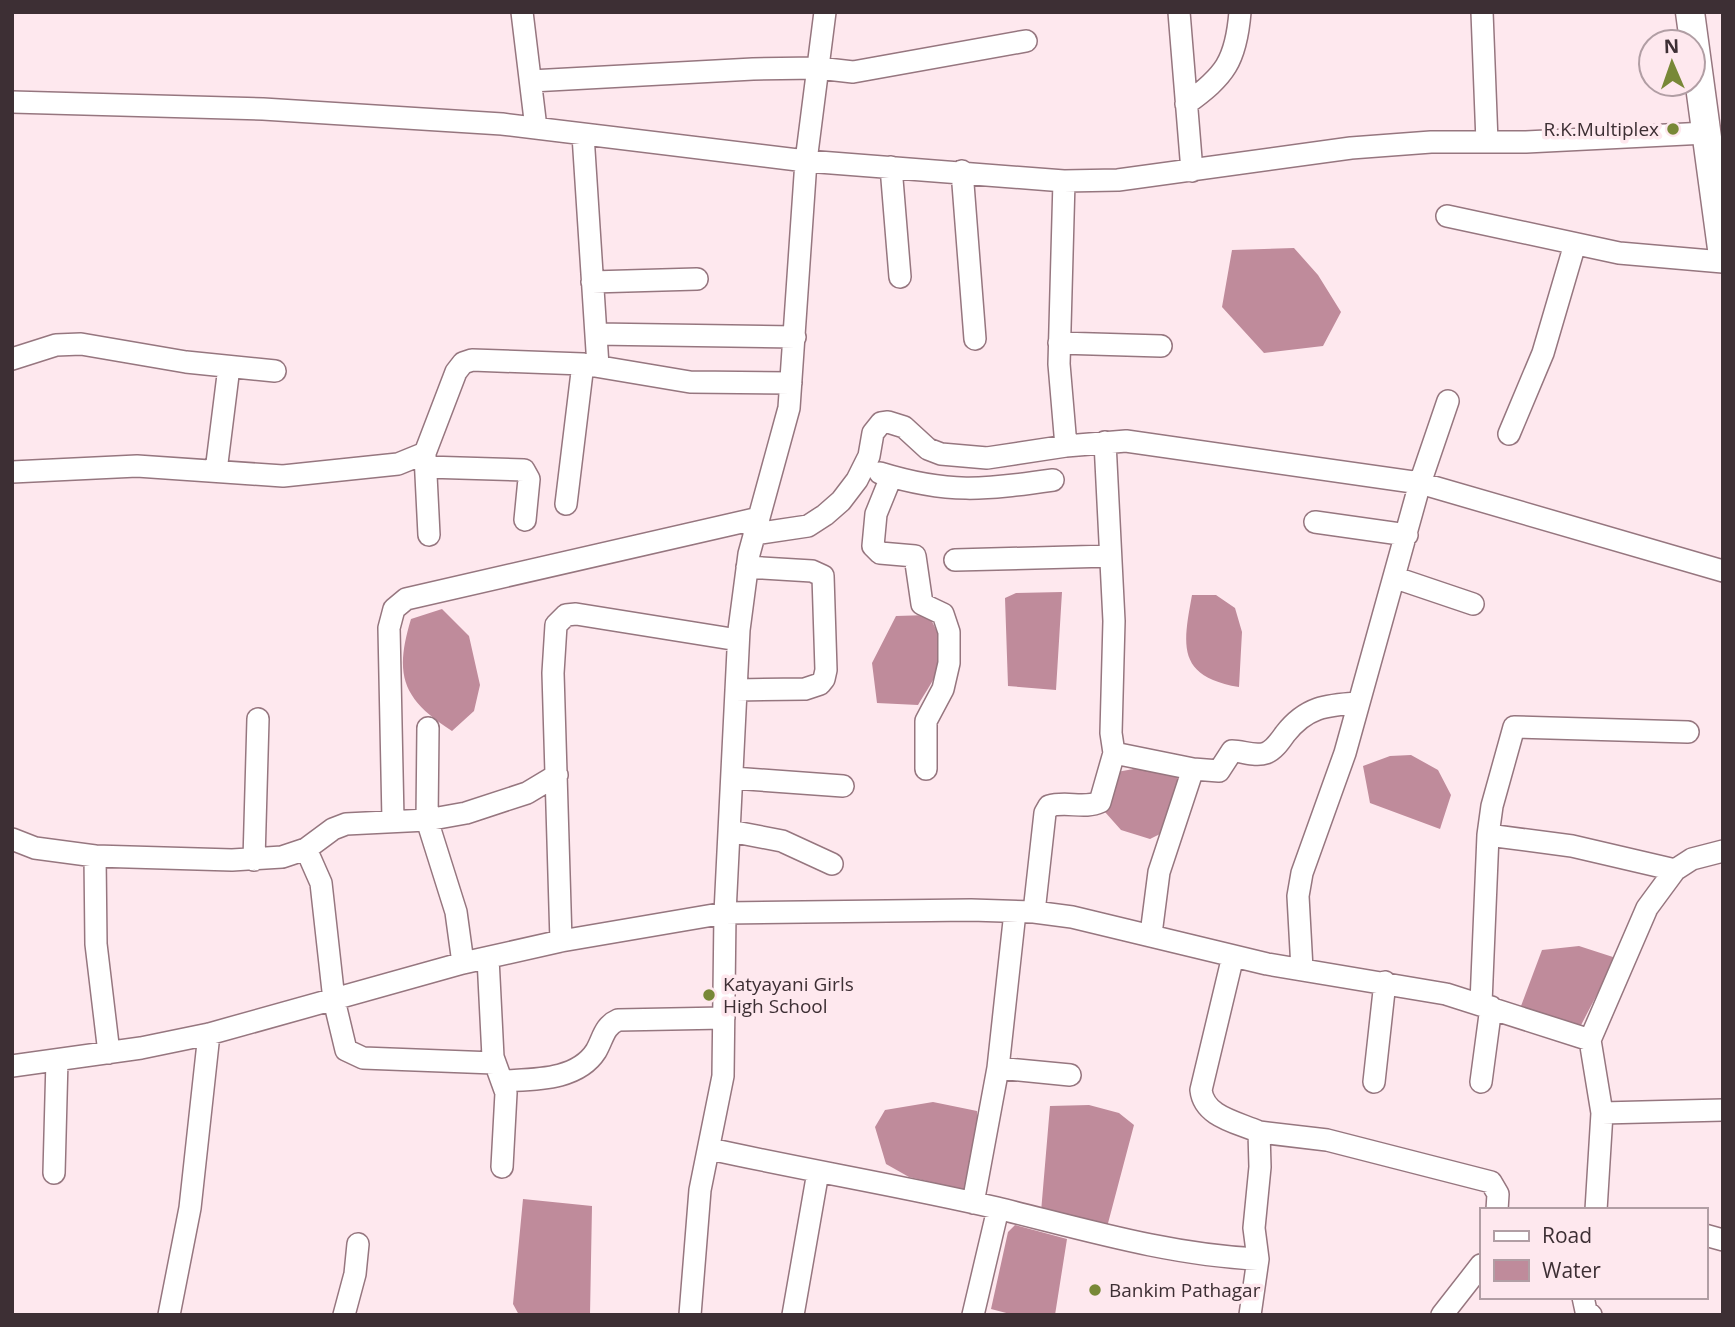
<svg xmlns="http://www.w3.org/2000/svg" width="1735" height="1327" font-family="'Open Sans',sans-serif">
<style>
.water{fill:#bf8b9b}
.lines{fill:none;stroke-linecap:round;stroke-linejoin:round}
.minor-casing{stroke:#96767f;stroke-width:24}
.major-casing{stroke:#96767f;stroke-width:31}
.minor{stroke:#fff;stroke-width:21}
.major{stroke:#fff;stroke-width:28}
.poi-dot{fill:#788837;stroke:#fee8ee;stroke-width:2.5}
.labels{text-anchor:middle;stroke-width:7;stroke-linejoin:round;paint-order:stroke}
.poi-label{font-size:19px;fill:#3d2f34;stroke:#fee8ee;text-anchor:start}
</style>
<rect width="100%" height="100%" fill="#fee8ee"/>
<!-- water -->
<path class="water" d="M1294 248 1318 275 1341 312 1323 346 1264 353 1222 307 1232 250Z
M1062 592 1056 690 1008 686 1005 598 1016 593Z
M1192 595H1216L1235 608 1242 632 1239 687C1176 676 1183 645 1192 595Z
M442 609 469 636 480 685 474 711 452 731C402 699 394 675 411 619Z
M928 615C953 654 940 669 918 705L877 703 872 663 896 616Z
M1411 755 1438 770 1451 795 1440 829 1370 803 1363 766 1390 756Z
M1145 767 1185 777 1170 829 1150 839 1121 830 1105 812 1111 773Z
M1579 946 1616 958 1579 1029 1521 1006 1542 950Z
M933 1102 977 1111V1138L966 1190 909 1177 886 1164 875 1127 885 1110Z
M1089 1105 1119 1113 1134 1125 1107 1227 1041 1212 1050 1106Z
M523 1199 592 1206 590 1315H519L513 1304Z
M1015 1225 1067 1239 1055 1315H1014L991 1309 1008 1232Z"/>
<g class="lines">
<!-- minor casing -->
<g class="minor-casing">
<path id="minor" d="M522 12 536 128
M1179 12 1192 171
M1482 12 1487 142
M531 81 753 69 818 68 853 72 1026 41
M12 102 263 109 502 124 806 161 1064 181 1118 180 1351 148 1431 142H1526L1706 133
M1186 104C1225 76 1236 61 1240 12
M583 135 598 366
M891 167 900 277
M962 171 975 339
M1064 181 1059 364 1066 446
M1447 216 1619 253 1723 262
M592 282 697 279
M596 334 795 337
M1059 343 1161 346
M12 359 56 345 81 344 186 362 275 371
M1509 434 1543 353 1575 244
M1105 442 1114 621 1111 733 1114 753 1193 769
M425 455 429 535
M426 467 524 470 529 479 525 520
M216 471 229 367
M12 472 137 466 283 476 398 464 425 453 456 372 463 363 472 360 583 364 690 382 791 383
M880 473C948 494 984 490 1053 480
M891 477 876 514 873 546 880 553 915 556 922 604 943 614 949 632V663L943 689 926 721V769
M566 504 583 364
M1315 522 1407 535
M754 534 808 526 825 515 841 501 857 480 869 456 873 433 881 423 888 422 904 427 928 449 941 454 987 458 1066 446 1126 441 1420 483 1723 571
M955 560 1110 556
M1396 578 1473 604
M736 690 805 689 820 684 824 679 826 670 823 576 812 571 747 567
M428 728 427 820 456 912 463 963
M733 778 843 786
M393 820 389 628 394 609 406 599 759 518
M730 831 782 841 832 864
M1488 835 1572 846 1675 870
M12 839 35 848 95 856
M306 849 321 883 334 1000 346 1050 363 1058 494 1063
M254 860 258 719
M1034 912 1045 813 1049 806C1066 801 1085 809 1100 802L1114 753
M1151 934 1159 872 1193 769 1219 771 1232 751C1243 751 1255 757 1266 753 1274 750 1280 741 1285 734 1306 707 1326 705 1358 703
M561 941 553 673 556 625 566 615 576 614 738 640
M1233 956 1201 1090C1204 1117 1237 1122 1259 1132L1260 1167 1254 1228 1258 1259
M488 958 493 1057 506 1093 502 1167
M1302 969 1298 896 1302 873 1345 753 1420 483 1448 401
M1481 1003 1488 835 1492 806 1514 727 1688 732
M109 1053 96 944 95 856 232 860 282 857 306 849 333 829 346 824 427 820 466 813 527 793 557 775
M12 1066 141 1048 209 1034 463 963 561 941 725 913 971 910 1034 912 1072 917 1267 964 1446 994 1590 1040
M998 1068 1015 912
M503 1081C533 1079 577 1081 596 1051 603 1039 604 1026 618 1020L724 1018
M1374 1082 1385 982
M1481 1082 1491 1007
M1602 1113 1723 1110
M1259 1132 1327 1140 1491 1182 1498 1194 1497 1210
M710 1149C805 1170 902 1186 997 1208 1083 1229 1169 1255 1258 1259L1250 1315
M54 1173 57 1060
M973 1203 998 1068 1070 1075
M1596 1210 1602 1113 1590 1040 1647 908 1675 870 1692 859 1723 851
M1705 1235 1723 1240
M1583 1297 1586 1311 1591 1315
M169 1315 190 1208 209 1034
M344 1315 355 1274 358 1244
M690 1315 700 1190 723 1076 725 913 739 630 749 554 789 408 806 161 825 12
M793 1315 818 1172
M973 1315 998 1209
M1442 1315 1481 1265"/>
</g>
<!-- major casing -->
<g class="major-casing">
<path id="major" d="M1690 12 1723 256"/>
</g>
<!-- minor -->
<use href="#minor" class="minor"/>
<!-- major -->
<use href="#major" class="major"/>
</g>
<!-- markers -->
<g class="poi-dot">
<circle cx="1673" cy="129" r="7"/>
<circle cx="709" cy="995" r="7"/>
<circle cx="1095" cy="1290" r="7"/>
</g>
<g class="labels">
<!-- poi labels -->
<g class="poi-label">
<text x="1659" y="136" text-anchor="end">R.K.Multiplex</text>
<text x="723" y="991">Katyayani Girls<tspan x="723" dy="22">High School</tspan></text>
<text x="1109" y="1297">Bankim Pathagar</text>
</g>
</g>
<!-- border -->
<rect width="1735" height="1327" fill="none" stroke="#3d2f34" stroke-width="28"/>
<!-- legend -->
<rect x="1480" y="1208" width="228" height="91" fill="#fee8ee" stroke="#b19ea4" stroke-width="2"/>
<rect x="1494" y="1231" width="35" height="10" fill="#ffffff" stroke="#b19ea4" stroke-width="2"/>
<text x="1542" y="1243" font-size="21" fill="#3d2f34">Road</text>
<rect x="1494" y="1260" width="35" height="21" fill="#bf8b9b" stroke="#b19ea4" stroke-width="2"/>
<text x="1542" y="1278" font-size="21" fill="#3d2f34">Water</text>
<!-- north arrow -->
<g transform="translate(1672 63) rotate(358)"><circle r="33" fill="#fee8ee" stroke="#b19ea4" stroke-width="2"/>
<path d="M0-5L12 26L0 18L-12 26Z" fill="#788837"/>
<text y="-10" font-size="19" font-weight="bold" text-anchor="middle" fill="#3d2f34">N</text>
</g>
</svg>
